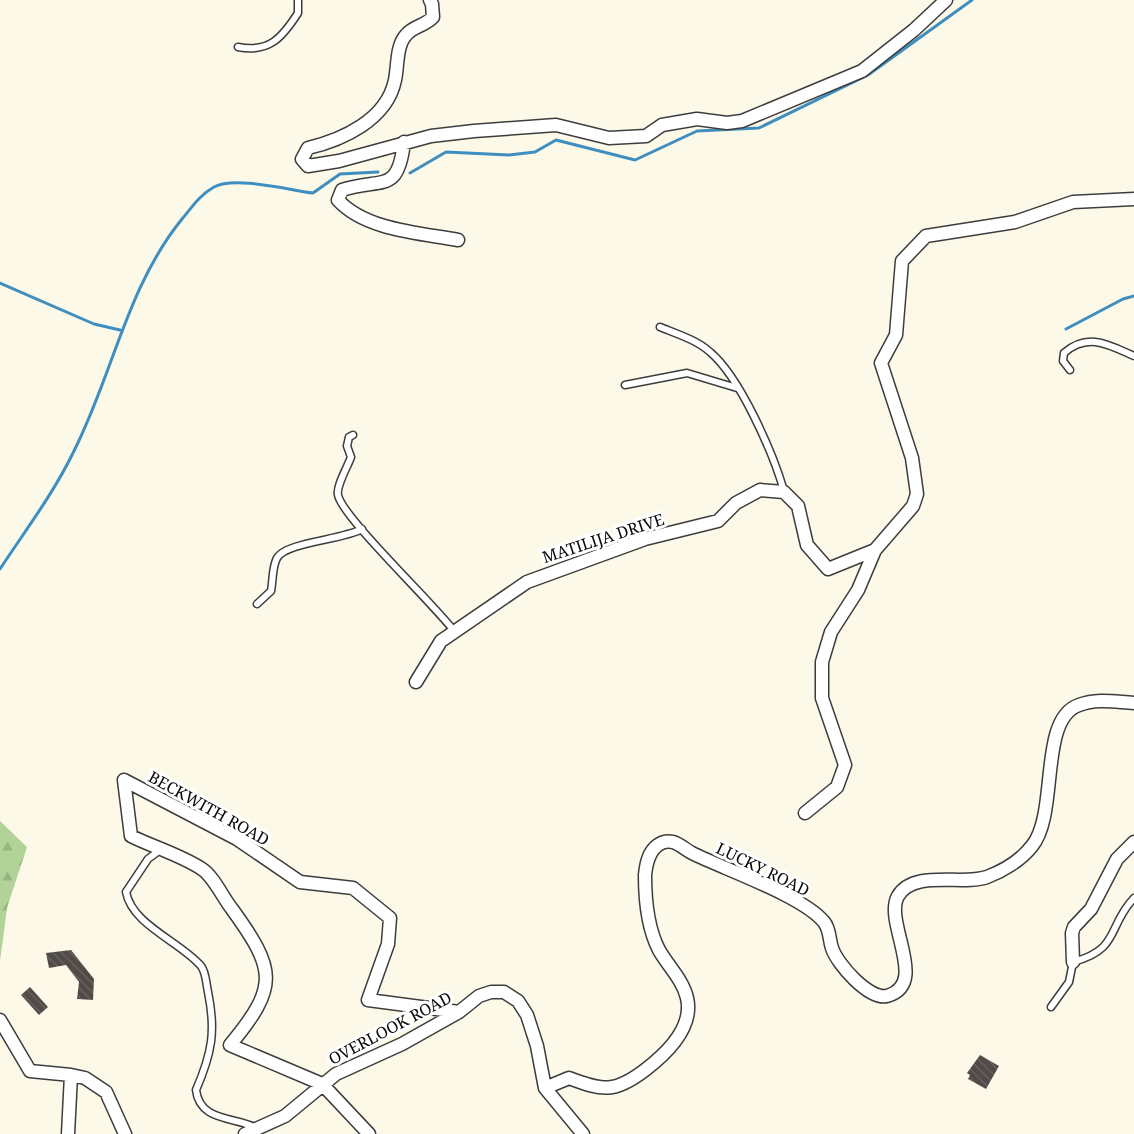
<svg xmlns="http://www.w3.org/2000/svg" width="1134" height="1134" font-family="'Noto Serif',serif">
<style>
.forest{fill:url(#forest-firs)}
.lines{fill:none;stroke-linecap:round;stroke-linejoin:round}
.stream{stroke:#3f8ec0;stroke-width:3}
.building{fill:url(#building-back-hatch)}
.service-casing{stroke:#3d3d3d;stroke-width:9}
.minor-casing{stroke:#3d3d3d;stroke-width:15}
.service{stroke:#fff;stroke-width:6}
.minor{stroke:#fff;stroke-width:12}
.labels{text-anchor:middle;stroke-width:6;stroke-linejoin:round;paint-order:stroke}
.street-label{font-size:16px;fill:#0a0a0a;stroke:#fff}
</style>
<defs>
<pattern id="forest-firs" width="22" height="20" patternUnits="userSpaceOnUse" patternTransform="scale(1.5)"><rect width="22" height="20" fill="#b2d397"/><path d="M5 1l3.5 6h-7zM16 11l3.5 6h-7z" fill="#98b481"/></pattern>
<pattern id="building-back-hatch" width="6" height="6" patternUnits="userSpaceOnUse" patternTransform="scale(1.5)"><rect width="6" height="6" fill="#514b47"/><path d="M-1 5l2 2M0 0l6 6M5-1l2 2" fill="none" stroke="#65605d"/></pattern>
</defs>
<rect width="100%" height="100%" fill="#fdf9e8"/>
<!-- forest -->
<path class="forest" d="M0 821 27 847 7 908 0 961Z"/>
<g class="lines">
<!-- stream -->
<path class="stream" d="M410 173 446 152 509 155 535 152 556 140 635 160 697 131 759 128 868 75 972 0
M0 283 94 324 120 330
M1066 329 1123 299 1134 296
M0 569C25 531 53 494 73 453 113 375 126 288 182 219 192 207 201 194 214 187 235 176 289 190 313 193L340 174 378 172"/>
</g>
<!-- building -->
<path class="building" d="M71 950 94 979 93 1000 77 999 79 982 66 965 49 968 46 953Z
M30 987 48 1007 39 1015 21 995Z
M980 1055 999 1066 986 1089 968 1079 970 1075 967 1073Z"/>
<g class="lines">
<!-- service casing -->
<g class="service-casing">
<path id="service" d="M238 47C269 53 282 38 298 13V0
M660 327C677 334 697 340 710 352 740 377 773 453 784 491
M1070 370 1063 361 1064 353C1088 332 1109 345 1134 356
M625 385 687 373 737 388
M353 435 349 437 347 446 351 457C348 466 336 486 338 495 342 517 434 604 454 631
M257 604 271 591C273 581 272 567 277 558 286 542 342 540 362 529
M160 850 148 859 126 892C132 925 181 942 201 966 206 972 206 983 208 992 216 1031 212 1053 196 1090 200 1123 236 1116 259 1129
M1051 1007 1069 982 1073 962C1121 949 1107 926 1134 898"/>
</g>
<!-- minor casing -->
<g class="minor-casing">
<path id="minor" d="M430 0 432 4 433 17C425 26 413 26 406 35 396 46 398 66 395 80 387 120 342 140 308 148L302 159 308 166 339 161 431 136 474 131 556 125 609 138 646 136 662 125 697 119 727 123 742 121 862 71 914 30 946 0
M404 142C398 195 382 177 342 190L338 200C365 230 420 233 458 240
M416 682 441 641 527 582 645 539 718 521 736 503 760 490 784 492 798 506 807 545 828 569 875 550 913 506 917 494 912 458 881 363 896 335 902 261 926 236 1015 222 1073 202 1134 199
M124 780 131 836C153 847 181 855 202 869 214 877 223 898 232 909 276 970 279 986 230 1045L322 1084 369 1134
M124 780 237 839 300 882 353 888 390 918 388 944 368 1000 459 1012
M805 813 837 787 845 765 822 698V662L831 632 858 590 875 550
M1073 962 1072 933 1074 927 1091 909 1117 859 1134 842
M0 1020 30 1071 71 1075
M545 1088 569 1078C603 1091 615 1093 645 1070 666 1054 694 1028 687 998 683 980 668 966 659 950 648 929 645 899 645 875 646 865 648 852 658 845 662 842 668 841 673 842 680 844 686 850 692 853 724 869 803 896 824 922 830 929 829 939 832 948 837 964 869 1000 887 996 930 984 883 922 898 896 914 869 962 886 987 877 1003 871 1021 860 1032 846 1059 813 1038 719 1079 705 1098 698 1115 702 1134 703
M68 1134 71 1075 85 1078 106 1092 125 1134
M245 1134 285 1116 336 1074 402 1044 459 1012 479 996 491 992H504L518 1001 527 1015 537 1046 545 1088 583 1134"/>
</g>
<!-- service -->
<use href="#service" class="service"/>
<!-- minor -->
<use href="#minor" class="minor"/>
</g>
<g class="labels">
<!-- street labels -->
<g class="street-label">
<text transform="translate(603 538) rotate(-18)" y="6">MATILIJA DRIVE</text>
<text transform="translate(209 808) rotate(29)" y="6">BECKWITH ROAD</text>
<text transform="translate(763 869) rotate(26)" y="6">LUCKY ROAD</text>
<text transform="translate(390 1028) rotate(-28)" y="6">OVERLOOK ROAD</text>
</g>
</g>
</svg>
